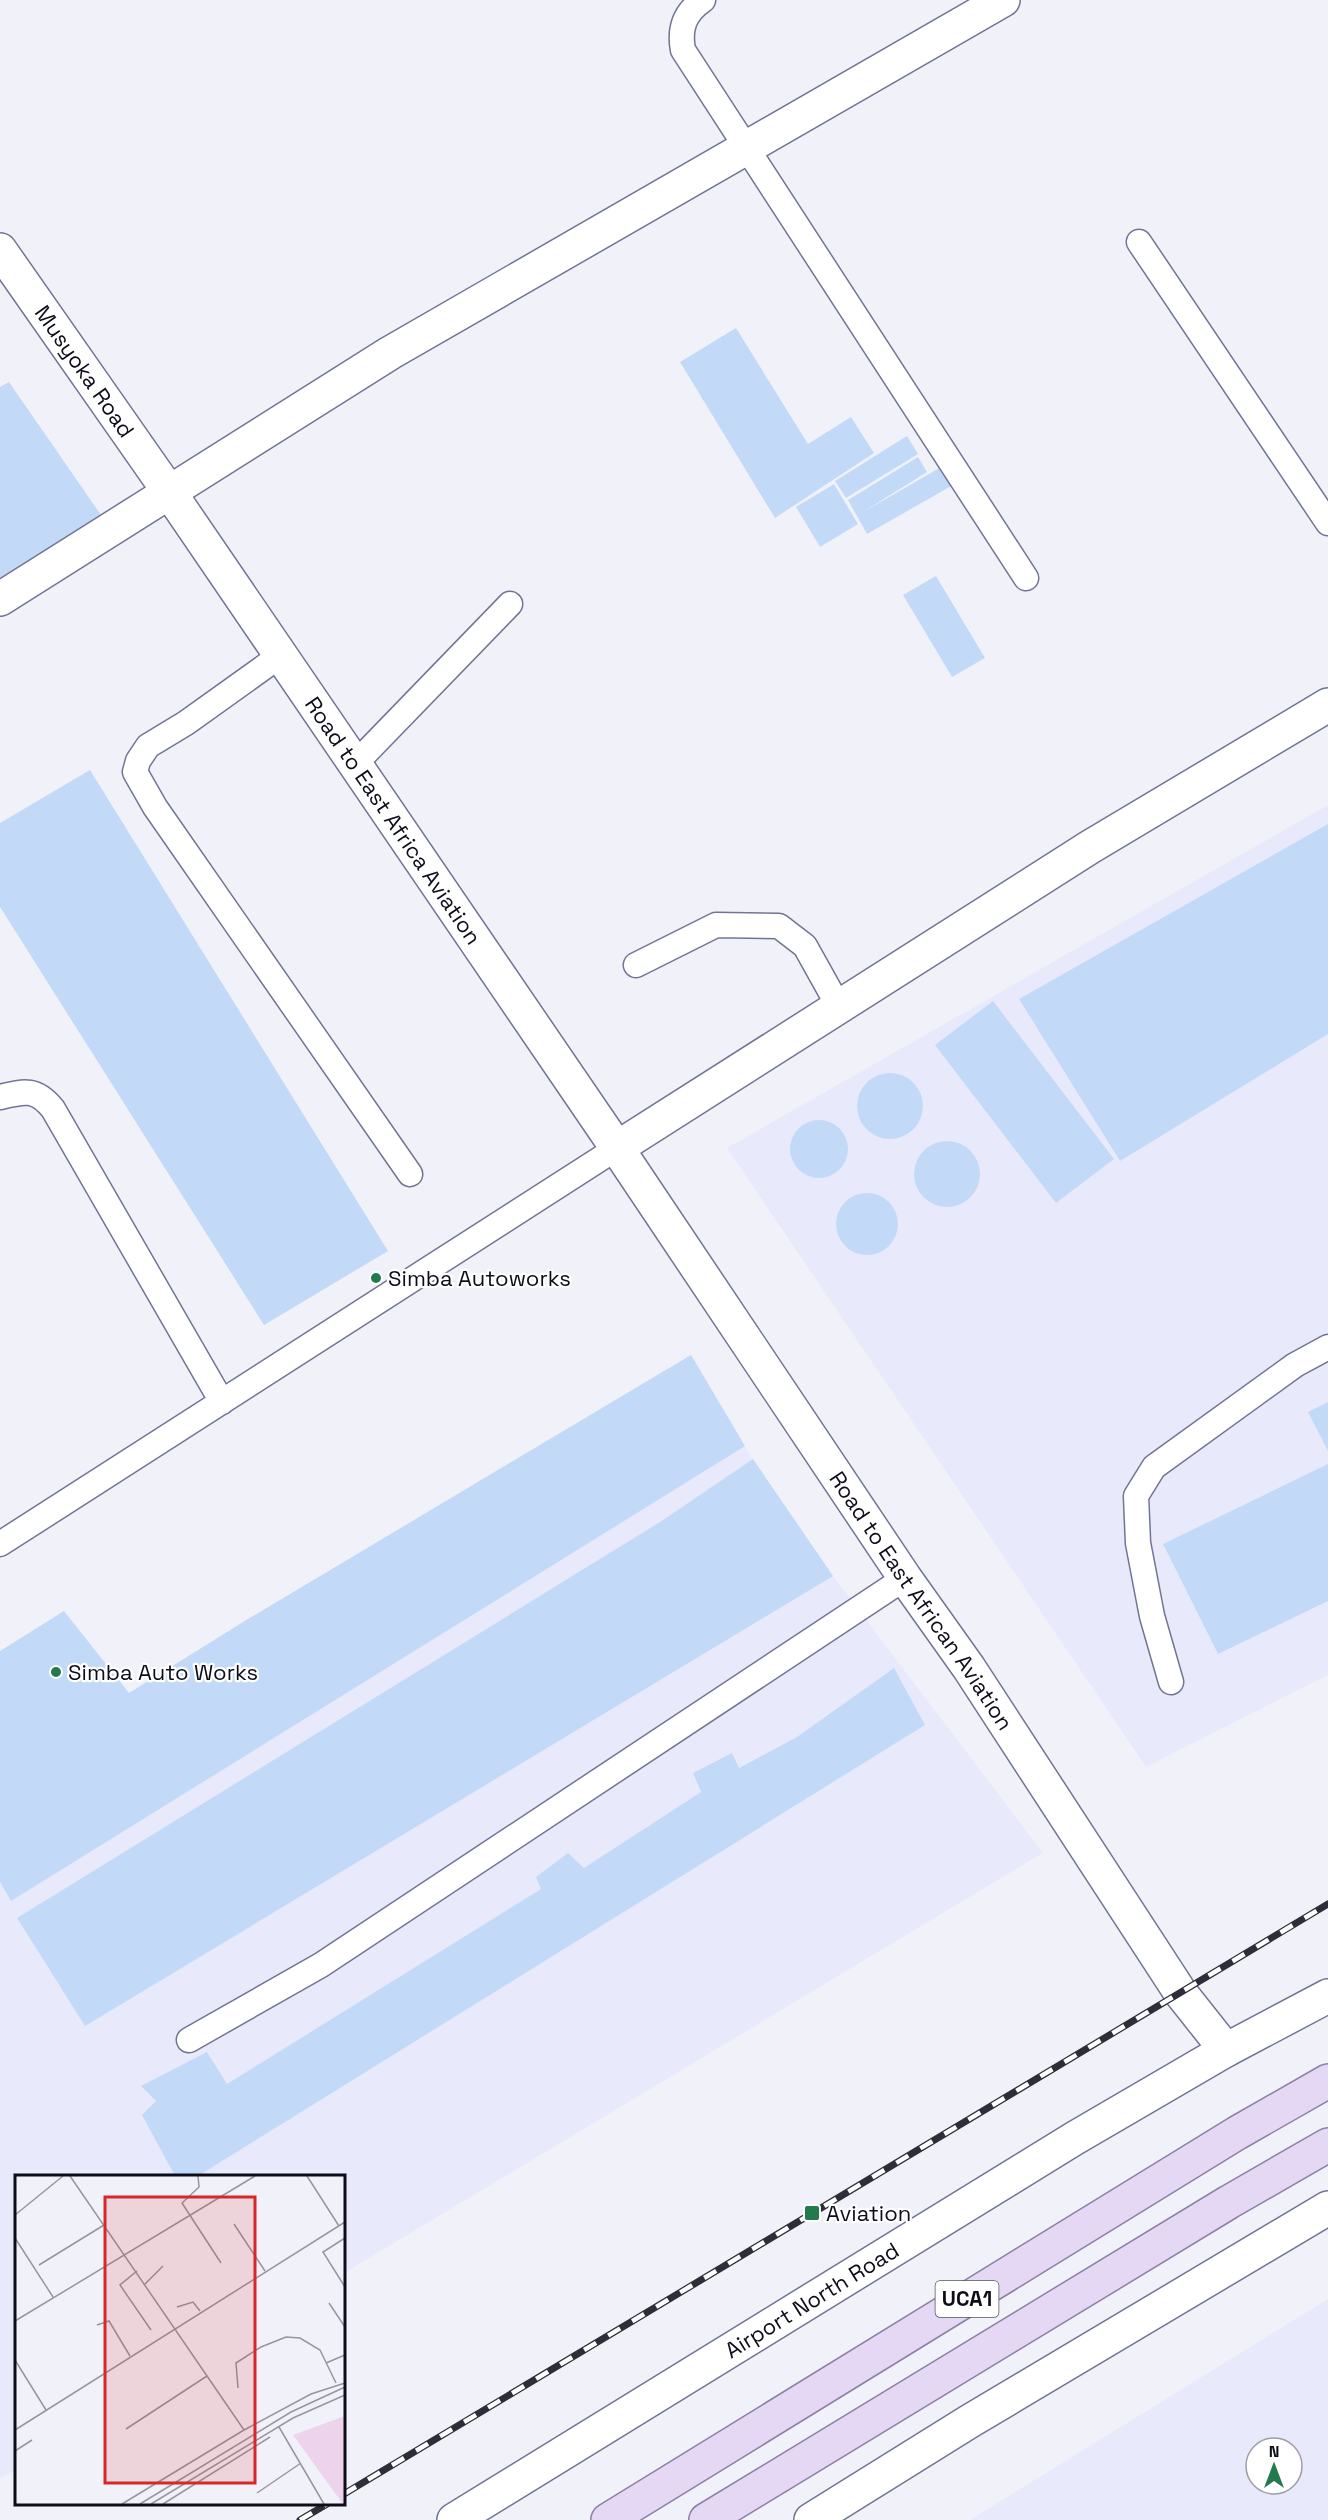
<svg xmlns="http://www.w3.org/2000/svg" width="1328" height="2520" font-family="'Space Grotesk',sans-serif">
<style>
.built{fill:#e8eafb;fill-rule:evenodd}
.building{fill:#c2daf7}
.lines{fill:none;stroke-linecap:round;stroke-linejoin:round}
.service-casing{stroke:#717595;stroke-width:27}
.minor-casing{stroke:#717595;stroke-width:36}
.secondary-casing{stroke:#717595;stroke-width:36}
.primary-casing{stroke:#8d80a3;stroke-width:36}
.service{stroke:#fff;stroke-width:24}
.minor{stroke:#fff;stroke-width:33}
.secondary{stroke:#fff;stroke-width:33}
.primary{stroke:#e4d8f5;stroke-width:33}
.rail-casing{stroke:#2d2e39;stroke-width:7}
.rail{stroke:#fff;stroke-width:4.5;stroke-dasharray:14;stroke-linecap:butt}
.poi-dot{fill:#227a4d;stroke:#fff;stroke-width:2}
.labels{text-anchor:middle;stroke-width:4.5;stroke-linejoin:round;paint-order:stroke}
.shield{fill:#fff;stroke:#55565e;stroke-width:1.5}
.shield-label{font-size:21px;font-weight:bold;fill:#0c0d19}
.street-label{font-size:22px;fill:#0c0d19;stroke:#fff}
.poi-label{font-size:22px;fill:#0c0d19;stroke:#fff;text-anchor:start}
.inset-road{fill:none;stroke:#95969f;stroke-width:1.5}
.view{fill:#d62828;fill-opacity:0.15;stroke:#d62828;stroke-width:3}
.inset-edge{fill:none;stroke:#0c0d19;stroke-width:3}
</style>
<rect width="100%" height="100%" fill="#f1f2f9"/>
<!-- built -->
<path class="built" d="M1328 805V1675L1146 1767 727 1148Z
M691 1355 753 1460 833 1576 1043 1853 344 2273V2176H16V2469L0 2479V1763L129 1693 248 1619Z
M1328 2299V2520H970ZM1256 2448H1292V2484H1256Z"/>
<!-- building -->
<path class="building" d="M736 328 808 444 851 417 874 453 775 518 680 362Z
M9 382 101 515 0 578V387Z
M907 436 918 454 846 498 835 481Z
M918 457 927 472 863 512 943 466 953 485 867 534 848 500Z
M834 484 858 524 820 547 796 507Z
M936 576 985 658 952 677 903 595Z
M90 770 388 1251 264 1325 0 907V823Z
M1328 824V1034L1120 1161 1019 999Z
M993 1001 1114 1159 1056 1203 935 1045Z
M857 1106a33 33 0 1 1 66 0a33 33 0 1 1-66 0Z
M790 1149a29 29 0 1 1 58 0a29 29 0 1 1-58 0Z
M914 1174a33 33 0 1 1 66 0a33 33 0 1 1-66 0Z
M836 1224a31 31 0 1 1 62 0a31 31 0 1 1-62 0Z
M691 1355 745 1446 11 1901 0 1882V1651L64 1611 129 1693 248 1619Z
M1328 1402V1451L1308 1412Z
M753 1459 833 1576 85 2026 17 1918 660 1522Z
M1328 1464V1601L1218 1654 1163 1544Z
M894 1668 925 1725 198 2176H175L142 2115 156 2101 141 2086 207 2052 227 2084 541 1889 536 1877 568 1853 584 1868 701 1792 693 1773 732 1753 739 1768 797 1737Z"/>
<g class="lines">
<!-- service casing -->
<g class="service-casing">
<path id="service" d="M703 0C684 13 679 29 683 50L1026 578
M1139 242 1328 523
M281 655 186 723 148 746 138 761 135 772 155 807 410 1174
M355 764 510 604
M636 965 716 925 779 926 805 946 839 1007
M0 1097C25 1091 36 1088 53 1109L222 1402
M0 1544 617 1148
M1171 1682 1152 1616 1138 1543 1136 1496 1154 1467 1295 1365 1328 1347
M189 2040 321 1965 905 1578"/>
</g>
<!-- minor casing -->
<g class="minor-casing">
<g id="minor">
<path id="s1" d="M0 250 170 493 617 1148 905 1578 969 1668 1180 1992 1226 2050"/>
<path d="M0 599 390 353 1003 0"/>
<path d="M617 1148 1090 847 1328 705"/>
</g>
</g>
<!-- secondary casing -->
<g class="secondary-casing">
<g id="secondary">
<path id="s2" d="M454 2520 1075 2138 1226 2050 1328 1996"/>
<path d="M811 2520 970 2421 1328 2208"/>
</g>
</g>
<!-- primary casing -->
<g class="primary-casing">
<path id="primary" d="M608 2520 1237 2133 1328 2081
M706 2520 1229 2202 1328 2145"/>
</g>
<!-- service -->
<use href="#service" class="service"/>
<!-- minor -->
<use href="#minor" class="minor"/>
<!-- secondary -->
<use href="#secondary" class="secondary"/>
<!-- primary -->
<use href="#primary" class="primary"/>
<!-- rail casing -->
<g class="rail-casing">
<path id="rail" d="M344 2494 1328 1904
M300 2520 327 2504"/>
</g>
<!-- rail -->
<use href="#rail" class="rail"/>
</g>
<!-- markers -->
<g class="poi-dot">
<circle cx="376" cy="1278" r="6"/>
<circle cx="56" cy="1672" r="6"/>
<rect x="804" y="2205" width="16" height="16" rx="3"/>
</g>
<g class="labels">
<!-- shield labels -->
<rect class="shield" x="935.5" y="2281" width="63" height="36" rx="4.5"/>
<g class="shield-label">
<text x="967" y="2306">UCA1</text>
</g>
<!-- street labels -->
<g class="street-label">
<text dy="8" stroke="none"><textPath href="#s1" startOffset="148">Musyoka Road</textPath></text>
<text dy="8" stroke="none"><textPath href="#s1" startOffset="693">Road to East Africa Aviation</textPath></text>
<text dy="8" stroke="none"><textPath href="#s1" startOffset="1635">Road to East African Aviation</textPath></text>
<text dy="8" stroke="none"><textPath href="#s2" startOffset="420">Airport North Road</textPath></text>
</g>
<!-- poi labels -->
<g class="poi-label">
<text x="388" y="1286">Simba Autoworks</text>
<text x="68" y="1680">Simba Auto Works</text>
<text x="826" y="2221">Aviation</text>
</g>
</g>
<!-- overview -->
<g transform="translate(15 2175)">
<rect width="330" height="330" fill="#f1f2f9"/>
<path d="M330 241V329H328L278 260Z" fill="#edd3eb"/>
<path class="inset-road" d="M55 1 229 255M183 1 184 12 167 28 206 88M292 1 324 51M0 40 48 1M219 49 250 96M0 63 38 122M330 63 308 77 330 112M24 90 89 50M122 96 105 110 136 155M130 109 148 91M314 128 330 152M162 132 178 127 185 136M0 146 240 1M82 150 94 146 115 181M0 185 31 235M311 188 330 180M223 213 221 188 246 172 271 162 285 163 305 175 321 208M264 252 309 329M111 254 192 201M0 255 330 47M0 276 17 265M242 318 286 288M107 329 229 255 296 219 330 208M125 329 276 237 330 212M136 329 278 243 330 220M148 329 255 262"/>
<path class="view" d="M90 22H240V308H90Z"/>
<rect width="330" height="330" class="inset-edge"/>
</g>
<!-- north arrow -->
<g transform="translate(1274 2466)"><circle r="28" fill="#ffffff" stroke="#9e9ea3" stroke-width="1.5"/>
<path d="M0-4.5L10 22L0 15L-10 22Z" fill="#227a4d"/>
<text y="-9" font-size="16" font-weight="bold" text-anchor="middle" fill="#0c0d19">N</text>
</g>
</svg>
